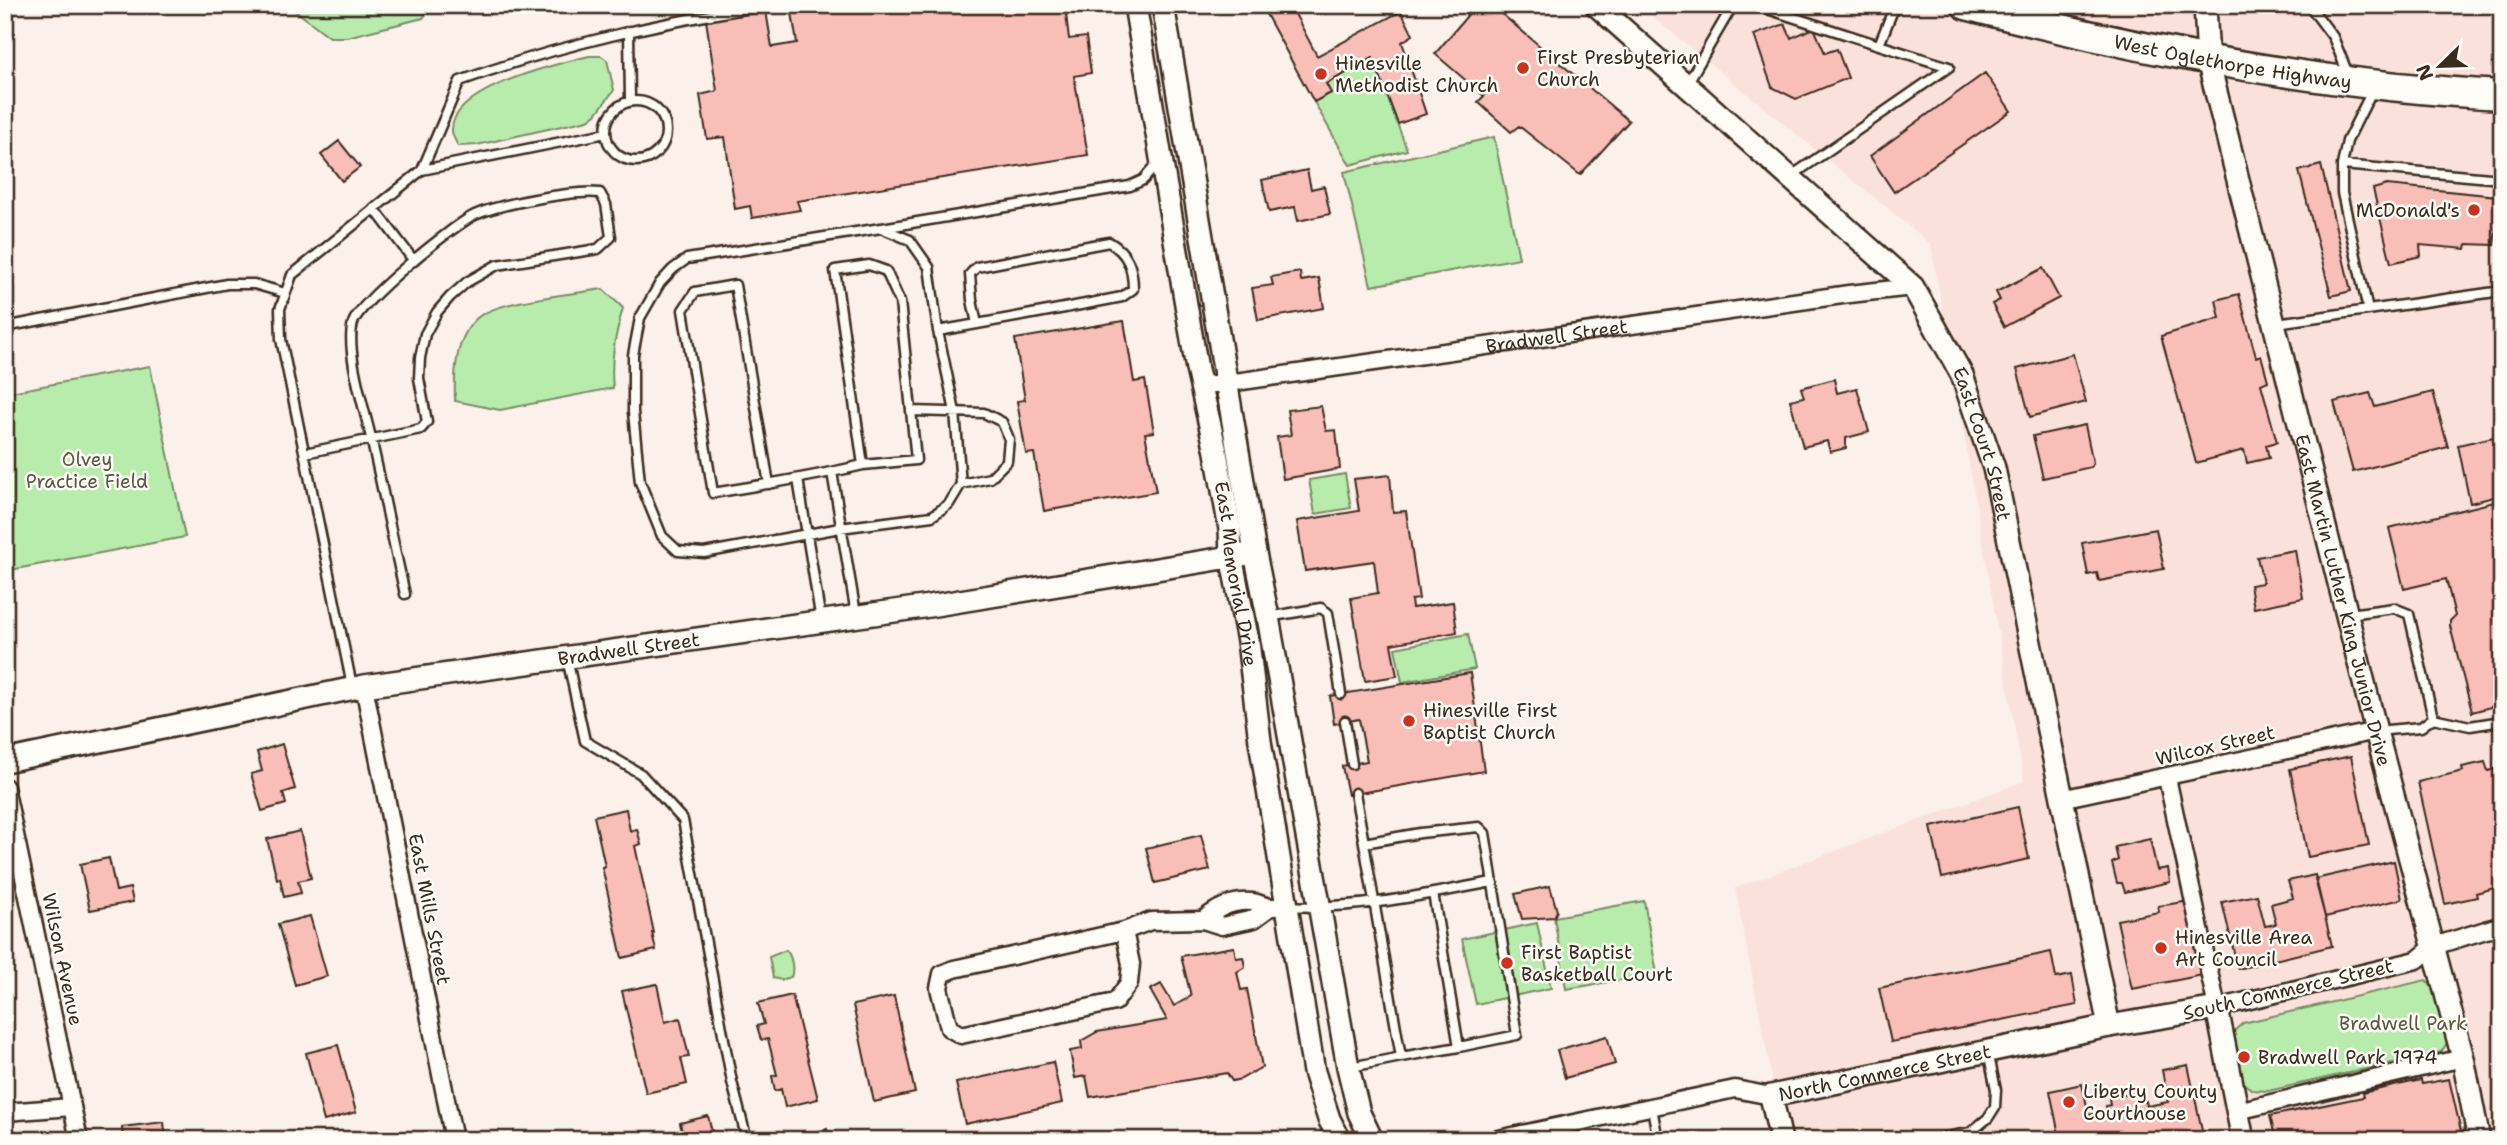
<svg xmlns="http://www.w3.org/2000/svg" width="2507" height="1145" font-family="'Shantell Sans',sans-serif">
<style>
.built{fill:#fbe1dc}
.green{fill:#b8ecad;stroke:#7a8b66;stroke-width:2}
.building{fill:#fabeb9;stroke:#3b2a1e;stroke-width:2}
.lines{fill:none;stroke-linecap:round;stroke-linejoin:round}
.lane-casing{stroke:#3b2a1e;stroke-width:13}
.street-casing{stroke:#3b2a1e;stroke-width:21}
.secondary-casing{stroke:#3b2a1e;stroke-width:26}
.highway-casing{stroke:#3b2a1e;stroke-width:33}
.lane{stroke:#fdfcf7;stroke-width:8}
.street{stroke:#fdfcf7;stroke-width:16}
.secondary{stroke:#fdfcf7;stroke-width:21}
.highway{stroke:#fdfcf7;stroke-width:28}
.poi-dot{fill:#c8321e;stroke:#fdfcf7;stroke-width:2.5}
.labels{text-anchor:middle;stroke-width:5;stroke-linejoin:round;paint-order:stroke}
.poi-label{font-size:19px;fill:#3b2a1e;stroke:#fdfcf7;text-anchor:start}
.street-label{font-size:19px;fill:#3b2a1e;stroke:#fdfcf7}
.park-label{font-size:19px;fill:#5a5a42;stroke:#fdfcf7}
</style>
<rect width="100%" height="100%" fill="#fcf0eb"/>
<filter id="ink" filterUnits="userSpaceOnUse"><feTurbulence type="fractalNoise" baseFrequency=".0143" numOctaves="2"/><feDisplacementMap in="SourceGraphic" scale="14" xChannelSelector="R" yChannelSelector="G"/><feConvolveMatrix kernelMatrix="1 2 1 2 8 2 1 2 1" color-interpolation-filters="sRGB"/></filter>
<g filter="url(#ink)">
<!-- built -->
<path class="built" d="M1638 5H2502V1140H1784L1735 888 2024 781 1931 244Z"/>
<!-- green -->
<path class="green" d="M288 5H432L423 18 347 37H330Z
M589 56H601L607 60 614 90 596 114 588 120 477 145 458 146C456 142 452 135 452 131 450 88 558 64 589 56Z
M1373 58 1407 150 1350 165 1314 102 1331 93 1326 84Z
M1494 137 1519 258 1371 286 1344 172Z
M603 289 623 308C615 336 610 360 613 388L500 410 455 401C454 374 455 339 476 319 496 300 574 294 603 289Z
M150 366 185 537 5 571V393Z
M1345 474 1351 508 1315 514 1309 480Z
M1468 634 1475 669 1402 682 1395 648Z
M1644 901 1657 974 1566 989 1554 917Z
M1537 923 1551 988 1476 1004 1462 939Z
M786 950C792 956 794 970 791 977L781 980 773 978 769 957Z
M2426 980 2434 989 2447 1043 2441 1052 2268 1091 2253 1090 2244 1084 2233 1032 2243 1023Z"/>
<!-- building -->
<path class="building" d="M800 5H1065L1069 39 1086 37 1091 73 1074 76 1088 155 797 201 800 210 752 218 750 206 735 209 725 137 707 139 700 95 717 91 706 20 766 11 772 47 797 43 791 7Z
M1261 5H1311L1295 14 1317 56 1401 11 1413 35 1402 42 1426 114 1398 124 1373 58 1326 84 1331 93 1314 102Z
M1476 5H1491L1629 121 1580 175 1519 126 1511 132 1478 102 1484 96 1435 54Z
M1785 24 1791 38 1814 28 1825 53 1837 49 1848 78 1796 99 1772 87 1754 35Z
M1985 73 2011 111 1894 192 1870 156Z
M339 141 360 167 342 181 321 155Z
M2321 165 2351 291 2331 296 2299 171Z
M1307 170 1311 189 1324 186 1330 214 1298 221 1295 207 1269 212 1262 180Z
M2387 185 2497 196 2496 208H2499L2494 245 2467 244 2466 249 2420 245 2421 256 2391 263 2373 189Z
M2043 268 2059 298 2004 327 1992 304 2000 300 1996 292Z
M1300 272 1301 281 1319 278 1324 308 1258 320 1252 288 1273 285 1271 277Z
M2239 294 2256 357 2261 355 2268 381 2261 384 2277 442 2266 445 2269 458 2247 463 2244 450 2196 463 2161 336 2220 318 2216 300Z
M1124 321 1134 382 1145 380 1154 432 1145 433 1156 492 1044 511 1034 453 1026 454 1017 401 1025 400 1015 339Z
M2073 354 2086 402 2030 417 2017 369Z
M1834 379 1837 393 1857 388 1869 432 1846 438V448L1830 452 1827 441 1803 447 1790 400 1804 397 1801 388Z
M2433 392 2448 447 2353 472 2334 402 2370 393 2375 407Z
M1321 406 1326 431 1336 430 1340 469 1283 479 1277 437 1291 435 1287 410Z
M2085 425 2093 463 2091 467 2043 478 2033 436Z
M2502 435V495L2470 503 2458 445Z
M1390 475 1393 512 1406 511 1419 599 1411 600 1412 608 1453 602 1457 632 1391 644 1397 676 1365 681 1351 598 1378 593 1374 561 1305 571 1297 521 1359 511 1354 479Z
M2502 500V704L2472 712 2450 626V621L2455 616 2446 579 2404 589 2389 528Z
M2156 529 2164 569 2099 581 2097 573 2088 575 2082 543Z
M2295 550 2303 598 2254 608 2250 585 2263 583 2257 557Z
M1470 673 1484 771 1348 795 1342 766 1367 761 1359 719 1334 724 1330 696Z
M282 744 295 789 283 793 286 804 262 811 251 774 262 771 257 752Z
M2351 756 2369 845 2308 857 2290 769Z
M2485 762 2488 771 2502 767V886L2476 893 2477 897 2445 904 2418 782 2463 771 2462 767Z
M2018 807 2029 859 1942 878 1931 827Z
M626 809 630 831 637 829 641 844 635 846 654 933H652L656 950 622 958 602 867 605 866 594 816Z
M300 831 311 878 298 881 301 893 284 897 280 878 277 879 267 839Z
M1201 835 1210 870 1155 883 1146 848Z
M2150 839 2157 870 2168 868 2170 882 2125 892 2122 883H2117L2112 863 2118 860 2115 847Z
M109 858 116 891 130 888 133 902 90 910 80 864Z
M2394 861 2402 899 2325 917 2315 879Z
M2315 875 2332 946 2238 969 2222 902 2257 895 2265 926 2276 924 2271 904 2293 898 2288 881Z
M1550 886 1557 911 1554 917 1522 919 1515 894Z
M2190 901 2203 975 2132 989 2117 920 2159 912 2158 906Z
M310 916 327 976 295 985 278 924Z
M1234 947 1236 958 1243 957 1245 967 1237 972 1241 990 1247 989 1262 1067 1241 1079 1232 1081 1227 1073 1090 1097 1086 1076 1075 1078 1070 1051 1082 1049 1081 1041 1097 1032 1167 1020 1150 990 1161 984 1174 1006 1191 996 1181 956Z
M2051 952 2056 978 2072 975 2077 1005 1891 1042 1879 988Z
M657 984 665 1022 680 1018 689 1057 681 1058 687 1084 646 1093 622 991Z
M792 995 818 1099 785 1107 781 1089 775 1091 772 1076 777 1075 768 1039 761 1040 757 1026 764 1024 758 1003Z
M894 996 915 1093 874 1102 853 1005Z
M1607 1036 1615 1064 1565 1078 1557 1050Z
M338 1045 356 1112 324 1121 306 1053Z
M1053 1062 1062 1103 965 1124 956 1083Z
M2188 1065 2204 1140H2175L2174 1136 2156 1140H2060L2050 1091 2082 1084 2089 1115 2107 1111 2106 1106 2110 1105 2109 1098 2140 1092 2142 1102 2146 1101 2147 1106 2168 1102 2162 1070Z
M2449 1079 2463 1140H2276L2270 1116 2363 1097 2362 1093 2421 1080 2422 1084Z
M708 1116 714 1140H684L680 1123Z
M164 1122 166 1140H123L122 1127Z
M827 1129 830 1140H794V1138Z"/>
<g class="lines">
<!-- lane casing -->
<g class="lane-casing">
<path id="lane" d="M1755 5 1879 45 1895 5
M2309 5 2333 37 2348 74
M629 31 630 101
M1687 84 1733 5
M606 131a30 30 0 1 1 60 0a30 30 0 1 1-60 0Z
M2342 165 2502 179
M422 170 460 81C562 44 662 22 769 5
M1790 177 1949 67 1879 45
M374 208 414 261
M881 228 910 240 929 267 938 331 955 412 961 484 949 504 932 516 840 528 704 553 678 551 662 536 640 482 633 412V355L640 318 660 283 673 269 687 259Z
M882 228 1130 186 1143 180 1158 163
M2368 310 2342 193V165L2347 141 2373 89
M2276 323 2502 291
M5 327 227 284H254L285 293
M938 331C1000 320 1061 309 1122 297L1133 289C1133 268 1128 253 1109 242L977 267 970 274 972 300 977 324
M911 411 984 413 1002 422 1009 439 1007 461 990 478 961 484
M305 453 421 429 427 422 419 378 420 358 425 334 437 312 450 297 467 282 497 265 598 249 611 237 606 204 600 193C574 190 499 204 475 215 453 225 359 302 353 323 345 350 365 410 371 438 383 490 393 542 405 594
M832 472 856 614
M798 479 821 621
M769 484 735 285 695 292 683 310 713 493C763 485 813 477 863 465L835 270 869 265 886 271 900 302 916 460 863 465
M2349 614 2394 608 2409 614 2433 718 2421 727 2376 731
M1268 617 1321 608 1328 613 1341 694
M567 658 585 741 641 774 683 820 732 1082 747 1140
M352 686 281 339 280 309 292 275 422 170 606 133
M2433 718 2470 726 2502 721
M1345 721 1352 764
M1355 793 1364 843
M1288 906C1357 910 1424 895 1492 882
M1401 1057 1459 1047 1433 893
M1351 1067 1401 1057 1364 843 1420 833 1479 827 1485 833 1517 1035 1459 1047
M1652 1108 1658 1140
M1932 1140 1971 1132 1988 1118 1995 1107 1996 1090 1988 1051"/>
</g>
<!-- street casing -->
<g class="street-casing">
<g id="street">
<path id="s1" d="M1201 385 1228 383 1849 294 1913 287"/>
<path d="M364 686 454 1140"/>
<path d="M2167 778 2217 1008 2417 960 2434 946 2502 925"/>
<path d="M5 787 79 1140"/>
<path d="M2061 799 2376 731"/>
<path d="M1203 920C1217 908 1233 900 1252 902 1261 903 1266 908 1275 907"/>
<path d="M1124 931 954 969 942 974 939 988 949 1028 961 1035 1115 1002 1129 983 1131 964 1124 931 1151 921 1203 920 1222 926 1254 919 1269 908"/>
<path d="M2237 1111 2463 1058"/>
<path d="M5 1112 72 1107"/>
<path d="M1494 1140 1735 1089 1771 1096"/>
</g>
</g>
<!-- secondary casing -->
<g class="secondary-casing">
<g id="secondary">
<path id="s2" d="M1135 5 1197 369 1215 447 1230 529 1231 556 1248 641 1260 741 1314 1072 1329 1119 1340 1140"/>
<path d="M1163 5 1255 553 1268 617 1348 1067 1359 1113 1372 1140"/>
<path id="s3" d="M1596 5 1913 287 1962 375 1994 468 2109 1026"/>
<path id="s4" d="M2205 5 2208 60 2376 731 2463 1058 2479 1140"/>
<path id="s5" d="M5 761 364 686 923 607 1255 553"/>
<path id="s6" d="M1781 1140 1771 1096 2109 1026 2217 1008 2243 1140"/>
</g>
</g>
<!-- highway casing -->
<g class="highway-casing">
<g id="highway">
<path id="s7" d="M1966 5C2140 51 2323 86 2502 95"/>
</g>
</g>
<!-- lane -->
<use href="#lane" class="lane"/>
<!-- street -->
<use href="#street" class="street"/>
<!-- secondary -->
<use href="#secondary" class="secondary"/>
<!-- highway -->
<use href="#highway" class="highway"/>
</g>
</g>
<!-- markers -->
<g class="poi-dot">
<circle cx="1523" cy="68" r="7"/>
<circle cx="1321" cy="74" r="7"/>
<circle cx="2474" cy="210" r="7"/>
<circle cx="1409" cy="721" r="7"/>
<circle cx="2161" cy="948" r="7"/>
<circle cx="1507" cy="963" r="7"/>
<circle cx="2244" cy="1057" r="7"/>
<circle cx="2069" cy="1102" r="7"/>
</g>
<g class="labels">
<!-- poi labels -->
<g class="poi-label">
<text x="1537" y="64">First Presbyterian<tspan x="1537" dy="22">Church</tspan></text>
<text x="1335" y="70">Hinesville<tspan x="1335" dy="22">Methodist Church</tspan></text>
<text x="2460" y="217" text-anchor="end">McDonald's</text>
<text x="1423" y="717">Hinesville First<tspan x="1423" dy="22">Baptist Church</tspan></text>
<text x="2175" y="944">Hinesville Area<tspan x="2175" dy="22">Art Council</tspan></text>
<text x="1521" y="959">First Baptist<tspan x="1521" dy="22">Basketball Court</tspan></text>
<text x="2258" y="1064">Bradwell Park 1974</text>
<text x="2083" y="1098">Liberty County<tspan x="2083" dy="22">Courthouse</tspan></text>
</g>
<!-- street labels -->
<g class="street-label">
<text dy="7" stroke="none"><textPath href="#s7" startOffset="273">West Oglethorpe Highway</textPath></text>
<text dy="7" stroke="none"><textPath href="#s1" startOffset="359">Bradwell Street</textPath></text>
<text dy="7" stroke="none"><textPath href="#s3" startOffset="597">East Court Street</textPath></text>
<text dy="7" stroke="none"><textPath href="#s2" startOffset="578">East Memorial Drive</textPath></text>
<text dy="7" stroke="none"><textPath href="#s4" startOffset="612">East Martin Luther King Junior Drive</textPath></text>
<text dy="7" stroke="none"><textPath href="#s5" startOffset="634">Bradwell Street</textPath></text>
<text transform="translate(2215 745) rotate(-13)" y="7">Wilcox Street</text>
<text transform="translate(430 909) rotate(79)" y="7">East Mills Street</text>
<text transform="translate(63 959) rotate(78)" y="7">Wilson Avenue</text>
<text transform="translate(2288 989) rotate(-13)" y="7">South Commerce Street</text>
<text dy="7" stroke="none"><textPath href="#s6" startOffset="161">North Commerce Street</textPath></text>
</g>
<!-- park labels -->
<g class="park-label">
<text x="87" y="466">Olvey<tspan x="87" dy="22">Practice Field</tspan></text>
<text x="2403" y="1030">Bradwell Park</text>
</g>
</g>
<!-- margin -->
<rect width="2507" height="1145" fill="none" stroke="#fdfcf7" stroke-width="28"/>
<rect x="14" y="14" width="2479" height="1117" fill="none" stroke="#3b2a1e" stroke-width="2.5" filter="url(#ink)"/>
<!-- north arrow -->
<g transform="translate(2440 66) rotate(247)" stroke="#fdfcf7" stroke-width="5" paint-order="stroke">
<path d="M0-5L12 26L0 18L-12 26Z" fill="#3b2a1e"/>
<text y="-10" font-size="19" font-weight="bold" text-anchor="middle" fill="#3b2a1e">N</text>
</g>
</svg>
